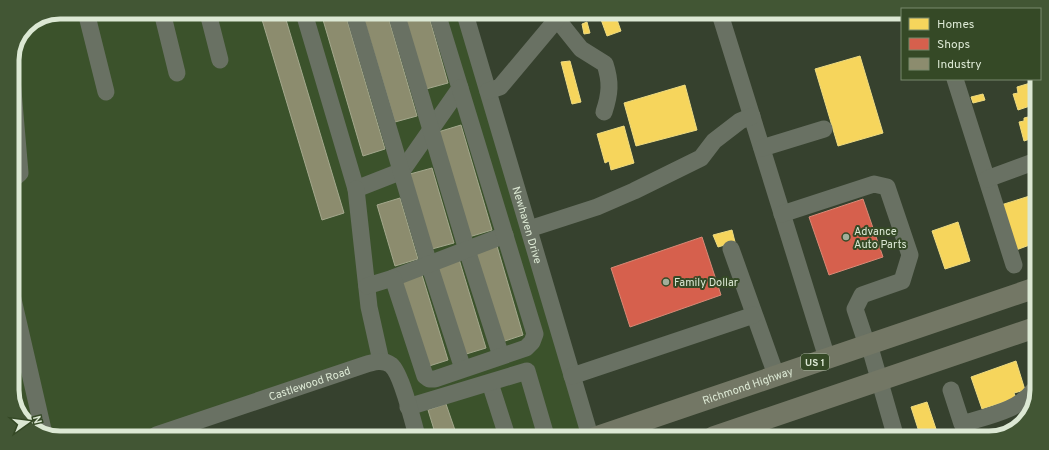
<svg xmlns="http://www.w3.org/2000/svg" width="1049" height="450" font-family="Overpass,sans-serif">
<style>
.built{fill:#3b522b}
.homes{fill:#f6d55c;stroke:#eedb80}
.shops{fill:#d6604d;stroke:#d88976}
.industry{fill:#8c8c6e;stroke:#a4a88d}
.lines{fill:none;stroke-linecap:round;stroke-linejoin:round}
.minor{stroke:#697163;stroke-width:17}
.major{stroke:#737765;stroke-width:21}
.poi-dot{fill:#a2ae9a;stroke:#354926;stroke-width:1.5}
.labels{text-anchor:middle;stroke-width:4;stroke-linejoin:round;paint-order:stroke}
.shield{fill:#354926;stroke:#aab8a0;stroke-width:1}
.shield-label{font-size:10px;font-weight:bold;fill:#dce8d4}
.street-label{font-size:11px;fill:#dce8d4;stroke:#354926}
.poi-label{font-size:11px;fill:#dce8d4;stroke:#354926;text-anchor:start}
.rim{fill:none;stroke:#dce8d4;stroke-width:5}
</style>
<rect width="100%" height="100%" fill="#36412e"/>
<!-- built -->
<path class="built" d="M60 12 465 14 590 436H417L391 365 156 435 42 434 22 419 12 393V57L26 26Z"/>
<!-- homes -->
<path class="homes" d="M599 14H615L621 31 607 36Z
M587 22 590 33 584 34 582 24Z
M860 56 883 133 838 146 815 69Z
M570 61 581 102 572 104 561 62Z
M1037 81 1036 104 1018 110 1013 94 1018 93 1017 87Z
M685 85 697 130 636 146 624 103Z
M983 94 985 100 973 103 971 97Z
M1036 115V137L1024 141 1019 122 1024 121V118Z
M624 126 634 163 611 170 609 161 605 163 597 134Z
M1036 194 1035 243 1016 250 1001 205Z
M958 222 970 261 945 269 932 231Z
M732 230 735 242 718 247 713 235Z
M1016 361 1025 390 1014 393 1016 398 982 409 971 377Z
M927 402 939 438H921L911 407Z
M1020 424 1016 430 989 438H967Z"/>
<!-- shops -->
<path class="shops" d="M863 199 883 257 829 275 809 217Z
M702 237 721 295 630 327 611 268Z"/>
<!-- industry -->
<path class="industry" d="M260 13H284L344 213 322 220Z
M321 13H345L385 149 363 156Z
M362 13H387L417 116 395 122Z
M404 13H428L448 83 426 89Z
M461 125 492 230 469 237 438 132Z
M432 168 454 243 432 249 410 174Z
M400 198 418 259 395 266 377 205Z
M497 246 523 335 502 342 475 252Z
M459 259 486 348 463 355 437 266Z
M422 275 448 360 426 367 400 282Z
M446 404 457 436H436L428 410Z"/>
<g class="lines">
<!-- minor -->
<g class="minor">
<path d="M86 12 106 92"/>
<path d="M162 12 177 73"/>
<path d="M208 13 220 60"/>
<path d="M304 13 356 189 402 171 460 88 437 13"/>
<path d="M354 13 429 264 463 369"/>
<path d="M396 13 467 250 501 356"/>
<path id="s1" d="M465 14 590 436"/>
<path d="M720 14 827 358"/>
<path d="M557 19 581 49 605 64C611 82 610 94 604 112"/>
<path d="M12 79 20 173 12 180"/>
<path d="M955 79 1014 265"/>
<path d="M488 91 500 87 557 19V14"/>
<path d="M762 148 824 129"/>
<path d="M987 179 1036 161"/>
<path d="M356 189 369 307 381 361"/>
<path d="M782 214 874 184 887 187 910 255 902 281 862 295 855 309 867 345"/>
<path d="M529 229 597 207 634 191 701 158 714 141 740 121 752 116"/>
<path d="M731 249 776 375"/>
<path d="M393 278 505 235"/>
<path d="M367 286 393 278 425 376 429 379H435L526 348 532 342 535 334 460 88"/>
<path d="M12 295 44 434"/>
<path d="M869 344 896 438"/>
<path d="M572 376 754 315"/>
<path d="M490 383 507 436"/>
<path d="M951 390 962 424C986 416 1018 411 1034 390"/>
<path d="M408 407 527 371 546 436"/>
<path id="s2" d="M156 435 364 365C373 362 383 359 391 365 401 373 413 421 417 436"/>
</g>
<!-- major -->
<g class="major">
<path id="s3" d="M596 437 1035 288"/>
<path d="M713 437 1034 328"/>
</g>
</g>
<!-- markers -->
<g class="poi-dot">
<circle cx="846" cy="237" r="4"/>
<circle cx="666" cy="282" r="4"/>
</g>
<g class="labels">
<!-- shield labels -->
<rect class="shield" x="801" y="354" width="28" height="16" rx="3"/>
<g class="shield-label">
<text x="815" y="366">US 1</text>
</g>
<!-- street labels -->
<g class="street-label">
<text dy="4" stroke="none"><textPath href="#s1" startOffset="220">Newhaven Drive</textPath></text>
<text dy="4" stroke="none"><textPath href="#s2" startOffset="162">Castlewood Road</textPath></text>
<text dy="4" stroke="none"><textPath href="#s3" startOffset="160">Richmond Highway</textPath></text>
</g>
<!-- poi labels -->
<g class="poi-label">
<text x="854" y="235">Advance<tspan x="854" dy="13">Auto Parts</tspan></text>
<text x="674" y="286">Family Dollar</text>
</g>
</g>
<!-- crop -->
<path d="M0 0H1049V450H0ZM60 19H989A41 41 0 0 1 1030 60V390A41 41 0 0 1 989 431H60A41 41 0 0 1 19 390V60A41 41 0 0 1 60 19Z" fill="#425634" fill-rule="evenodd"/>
<path class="rim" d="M60 19H989A41 41 0 0 1 1030 60V390A41 41 0 0 1 989 431H60A41 41 0 0 1 19 390V60A41 41 0 0 1 60 19Z"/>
<!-- legend -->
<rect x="901" y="8" width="140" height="72" fill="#354926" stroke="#78896c"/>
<rect x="909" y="18" width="20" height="12" fill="#f6d55c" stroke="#78896c"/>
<text x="937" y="28" font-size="12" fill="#dce8d4">Homes</text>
<rect x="909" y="38" width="20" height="12" fill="#d6604d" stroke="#78896c"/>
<text x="937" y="48" font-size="12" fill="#dce8d4">Shops</text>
<rect x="909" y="58" width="20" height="12" fill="#8c8c6e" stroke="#78896c"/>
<text x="937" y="68" font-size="12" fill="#dce8d4">Industry</text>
<!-- north arrow -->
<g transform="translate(28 422) rotate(76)" stroke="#354926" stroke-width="3" paint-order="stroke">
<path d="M0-3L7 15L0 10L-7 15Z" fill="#dce8d4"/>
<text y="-6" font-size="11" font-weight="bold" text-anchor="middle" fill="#dce8d4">N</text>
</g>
</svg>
